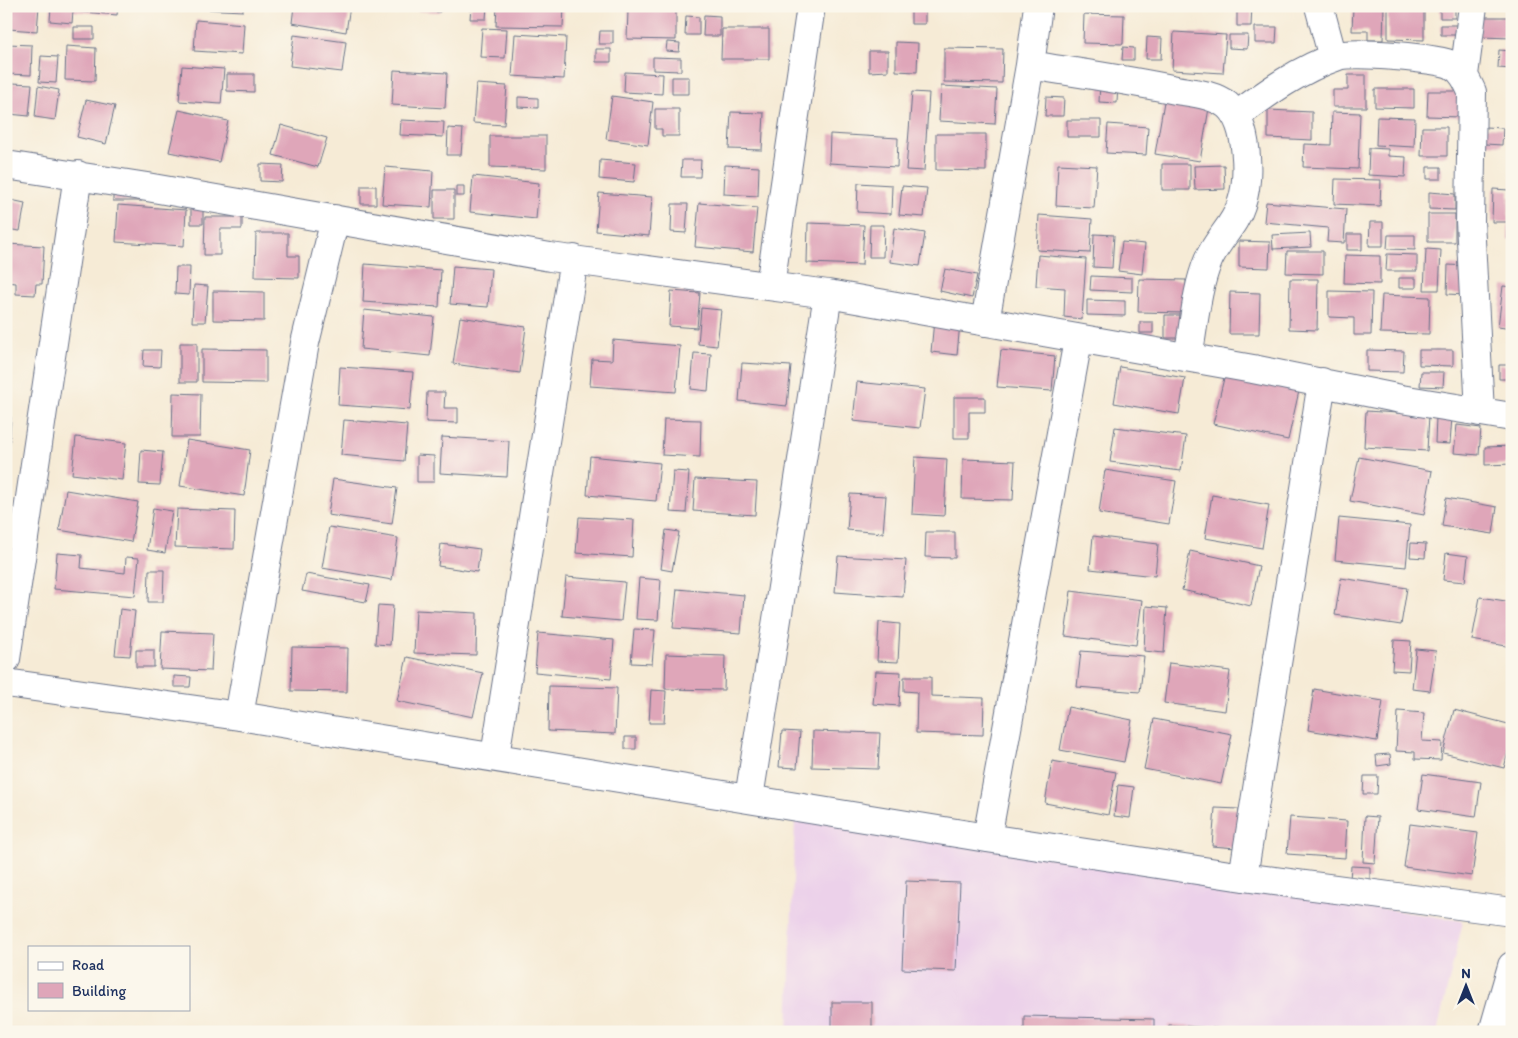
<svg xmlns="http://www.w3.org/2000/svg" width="1518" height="1038" font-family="Itim,sans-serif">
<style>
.built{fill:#ecd1ea}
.building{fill:#dfa6b9}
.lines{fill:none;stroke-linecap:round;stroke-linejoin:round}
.street-casing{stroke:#687188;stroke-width:30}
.street{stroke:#fff;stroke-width:28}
</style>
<rect width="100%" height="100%" fill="#fbf7ec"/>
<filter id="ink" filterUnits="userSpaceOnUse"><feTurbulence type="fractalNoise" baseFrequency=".02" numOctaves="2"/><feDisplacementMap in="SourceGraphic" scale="10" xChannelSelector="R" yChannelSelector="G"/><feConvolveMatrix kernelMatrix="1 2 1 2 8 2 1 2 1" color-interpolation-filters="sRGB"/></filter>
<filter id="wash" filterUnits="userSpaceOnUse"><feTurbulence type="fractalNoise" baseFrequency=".0096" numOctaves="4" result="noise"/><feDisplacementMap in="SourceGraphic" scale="20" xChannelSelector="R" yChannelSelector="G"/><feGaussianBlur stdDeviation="1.12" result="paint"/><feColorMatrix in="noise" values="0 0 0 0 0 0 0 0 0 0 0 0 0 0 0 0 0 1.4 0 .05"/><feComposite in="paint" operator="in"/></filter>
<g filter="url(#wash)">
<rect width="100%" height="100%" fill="#f6ebd6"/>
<!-- built -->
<path class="built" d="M795 818 1463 921 1437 1032H788Z"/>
<g id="blocks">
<!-- building -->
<path class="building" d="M10 6H39L37 31 8 29Z
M51 6H118L117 15 73 11 72 23 50 21Z
M202 6H243V11L201 9Z
M294 6H350L346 32 292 23Z
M417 6H441L440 12 417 11Z
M471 6H487L486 19H470Z
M497 6H564L563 27 496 26Z
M911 6H925V24H911Z
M944 6H976V9H944Z
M1237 6H1252L1251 26H1237Z
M1353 6H1384L1383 40H1368V31H1352Z
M1388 6H1424V40L1388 39Z
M1440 6H1455V18H1440Z
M628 10 676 11V40L627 39Z
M1084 14 1124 15 1123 44 1083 43Z
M704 15 720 16V36H703Z
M686 16 699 17V35H685Z
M1480 17H1512V38L1479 37Z
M196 20 244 24 242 54 194 51Z
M1441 25H1457V35H1441Z
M74 27H94V39H74Z
M1255 27H1277L1276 43H1255Z
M482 28 507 29 505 58 480 57Z
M722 29H769V59H721Z
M600 31H613V44H599Z
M1174 32 1226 35 1223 73 1172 70Z
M515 34 566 37 564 79 512 76Z
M294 35 346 42 342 72 290 66Z
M1229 35H1248L1247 49 1229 48Z
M1147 37 1162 38 1161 59H1146Z
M667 42 680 43 679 52 666 51Z
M896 42 918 43 917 72 896 71Z
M7 44 32 45 31 75 6 74Z
M66 46 96 48 95 81 65 80Z
M1123 47 1134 48V60H1122Z
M944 48 1003 49 1002 83 944 82Z
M596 49H611V62H596Z
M1499 50 1512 51V69L1498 68Z
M869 51H888V71L869 72Z
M41 56 58 57 56 83 39 82Z
M653 57 681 58V71L653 70Z
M182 66 224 69 221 104 179 101Z
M394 70 447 73 445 108 392 105Z
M625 72 663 74 662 94 624 92Z
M227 74H254V92L227 91Z
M1348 75H1366V107H1333V90H1348Z
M672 77H689V94H672Z
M1100 82H1118L1117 103 1099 102Z
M12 83 32 84 29 116 9 114Z
M476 84 507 86 504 125 473 123Z
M38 86 59 90 55 120 35 117Z
M941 86 997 89 995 124 939 121Z
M1375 89H1414V108L1375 107Z
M1428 91H1462L1461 117 1427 116Z
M912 92 929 93 924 171 906 170Z
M612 96 653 102 648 145 606 139Z
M1165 96 1210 102 1200 161 1155 154Z
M518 97 538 98V108L518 107Z
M1046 97 1064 98 1063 116H1045Z
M86 100 115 106 106 144 77 137Z
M655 109H679V136H662V129H655Z
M179 110 228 121 219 162 169 152Z
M1268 110 1312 112V140L1268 138Z
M731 112 764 113 762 150 729 149Z
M1332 112 1360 113 1358 169 1303 167 1304 144 1331 145Z
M1377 117 1415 118 1414 147 1376 145Z
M401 120 444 122 443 137 400 135Z
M1067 120H1101V137H1067Z
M1108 124 1148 127 1146 155 1106 153Z
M281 125 327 138 318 167 273 155Z
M1422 127H1447V156H1421Z
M1485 127 1503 128 1502 145 1485 144Z
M448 128 463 129 461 155H447Z
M830 134 898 138 897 167 829 163Z
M936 134H986V171L936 170Z
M490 136H546V169L490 167Z
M1369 148 1388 149V156L1406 157 1405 177 1368 175Z
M600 160 636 163 634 182 599 179Z
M682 160H701L700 177H681Z
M260 164 283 165 282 182 260 181Z
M1058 164 1097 166 1094 208 1056 206Z
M1162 164H1190V190H1162Z
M725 165 759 167 758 196 724 194Z
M1224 165 1225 189 1195 190 1194 166Z
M385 167 433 171 431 207 382 204Z
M1427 167H1441V179H1427Z
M473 176 539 183 536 219 470 212Z
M1335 179 1381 180 1380 206 1334 204Z
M858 183 892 185 891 214 857 212Z
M361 186H376V204H361Z
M456 186H464V196H456Z
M902 186 927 188 924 217 899 215Z
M113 189H142V201H113Z
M1493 189 1509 190 1508 222H1492Z
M434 190H454V219H434Z
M1429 192 1455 194V210L1429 209Z
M599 193 652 197 649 236 596 231Z
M1510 197H1512V240L1508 239Z
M6 199 25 203 20 231 6 229Z
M191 201H203V224H191Z
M1266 202 1346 209 1344 243 1327 242 1328 228 1264 222Z
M699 203 757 208 753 252 695 247Z
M672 204H688L686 233 671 232Z
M118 205 186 210 184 246 116 242Z
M1428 214H1455V242H1428Z
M1039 215 1092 219 1090 253 1037 250Z
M205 217H242V229H220V255H204Z
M1370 222H1383V246H1369Z
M808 223 864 225 862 265 807 263Z
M870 225H884L883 257H869Z
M894 228 925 233 920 266 890 262Z
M256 233H288V256H299V278L255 277Z
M1310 233 1311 247 1273 249 1272 235Z
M1094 234 1114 235 1112 268 1093 267Z
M1347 234H1362V250H1347Z
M1388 235H1415V250L1387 249Z
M1239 241 1270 242 1269 268 1239 267Z
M1122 242 1145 244 1142 274 1118 271Z
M6 244 44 246 42 284H36L35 295 16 294V283L6 282Z
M1426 249 1441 250 1439 290H1424Z
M1287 251H1323V274L1286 273Z
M1387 254 1417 255V271H1386Z
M1038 255 1086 259 1082 319 1064 317 1065 288 1036 286Z
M1345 255 1380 256V284L1344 283Z
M365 264 441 270 439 307 363 302Z
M1448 265 1467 266 1466 295 1447 294Z
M453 266 491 269 488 307 450 304Z
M176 267H190L189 295 175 294Z
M945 269 977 275 972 298 940 291Z
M1091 276 1132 278V292L1090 290Z
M1399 278H1416V288H1399Z
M1139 279 1186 280V313L1138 312Z
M1290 279H1318L1317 330 1289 329Z
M194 285 208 286 205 322H192Z
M1503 286 1512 287V329L1498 327Z
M213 291 264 292V321L213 320Z
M671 291 700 293 697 328 669 326Z
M1329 291 1372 292 1371 335H1354V318L1329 317Z
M1230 292 1260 293 1259 334H1229Z
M1382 295 1430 297 1429 334 1380 333Z
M1087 300 1125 301V316L1087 315Z
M701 308 721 310 717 346 698 344Z
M364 310 434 317 430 356 361 349Z
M1165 315H1181V338H1165Z
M460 317 526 327 520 373 453 364Z
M934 320 960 323 957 355 931 352Z
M1140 322H1153V333H1140Z
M613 340 680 346 676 392 590 386 592 359 612 360Z
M180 343H197V382H180Z
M202 349 266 350V383L202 382Z
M144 350H161L160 367 143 366Z
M1001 350 1055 356 1052 391 997 387Z
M1367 350 1404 351 1403 372 1367 371Z
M1419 350H1453V366L1419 365Z
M694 353 711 354 708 391 691 389Z
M742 363 791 366 787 406 739 401Z
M1499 365H1512V379H1499Z
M340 367 413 372 410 410 338 405Z
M1120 367 1185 378 1179 414 1114 403Z
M1421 372H1444L1443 387 1420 386Z
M1225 374 1299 391 1288 440 1213 424Z
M857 382 925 389 920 428 853 421Z
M427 392H445L444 408H458V423L426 422Z
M173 393 201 394 200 437H172Z
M954 397H985V412H969V438H954Z
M1366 411 1429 415 1427 451 1364 447Z
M6 417H11L9 456H6Z
M1436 417H1452L1450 444 1435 443Z
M664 419 701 420 700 457 662 455Z
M344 420 407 425 404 461 341 455Z
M1457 425 1481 428 1479 455 1454 453Z
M1115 427 1186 436 1181 471 1110 462Z
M76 437 126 443 122 480 72 474Z
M442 437 509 441 507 477 440 473Z
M187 440 250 450 244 496 180 486Z
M1512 446V464L1485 465V447Z
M141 450 163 452 160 485 139 484Z
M417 455 434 456V482H417Z
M590 456 660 463 656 501 587 495Z
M915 457 947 459 944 516 912 514Z
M1359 457 1432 471 1424 515 1350 501Z
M963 459 1015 461 1013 500 962 499Z
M1105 470 1176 481 1169 524 1099 513Z
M673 471 689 472 686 513 670 512Z
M333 479 397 488 392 524 328 515Z
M695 479 757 482 755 515 693 511Z
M66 490 138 502 131 542 59 530Z
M850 494 886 496 883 533 847 530Z
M1212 495 1269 505 1262 548 1205 538Z
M1446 498 1497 507 1493 534 1442 526Z
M153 508 172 511 165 553 147 550Z
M177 509 235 511 234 549 175 547Z
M579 517 634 520 632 557 576 553Z
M1339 518 1410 525 1406 567 1335 560Z
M329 527 398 538 392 580 322 568Z
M666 530 679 532 672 571 661 569Z
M926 532H955V558L925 557Z
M1093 536 1158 544 1155 576 1090 569Z
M1411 543 1426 544 1425 558 1410 557Z
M441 544 480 549 477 572 438 566Z
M1190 551 1259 566 1251 606 1182 590Z
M57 553 82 555 81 568 125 573 126 557 139 558 135 596 54 589Z
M1446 553 1468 556 1465 582 1443 580Z
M838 556 906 560 903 597 835 592Z
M149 570H164L163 602H148Z
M306 574 370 585 366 602 302 591Z
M566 577 625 582 621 621 562 616Z
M639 578 661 580 658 620 636 619Z
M1341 578 1407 588 1401 625 1335 615Z
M677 589 744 595 741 633 673 628Z
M1071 591 1142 600 1136 645 1065 636Z
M1480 597 1512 602V647L1472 640Z
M378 605 393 606 390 645 375 644Z
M1146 606 1167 608 1164 653 1144 651Z
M120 609 135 611 130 656 115 655Z
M416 610 477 613 476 655 414 653Z
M879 622 900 624 898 662 877 661Z
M634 629 655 630 652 664 631 663Z
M162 631 213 633 211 671 160 669Z
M538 633 614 640 611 679 535 672Z
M1394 640 1411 641 1409 671 1392 670Z
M292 647 348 648 347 692 291 691Z
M1416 649 1436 651 1430 691 1412 689Z
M136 650H154V667H136Z
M1081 651 1144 656 1140 692 1077 687Z
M666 654 725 656 724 690 665 689Z
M407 657 483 673 473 717 397 701Z
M1169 663 1230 671 1225 711 1164 703Z
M876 671 901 672 899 706 873 704Z
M174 676 191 677 190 687H174Z
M904 677H931V696L984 698 983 735 916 733 917 692 904 691Z
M549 686 617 688 615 734 548 731Z
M1314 689 1383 701 1377 741 1308 730Z
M651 690 666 691 664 723H649Z
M1068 707 1132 720 1124 762 1060 750Z
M1454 710 1512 725V736L1504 768 1443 753Z
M1398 711 1424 713 1422 741 1442 742 1441 760 1415 759V752L1396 751Z
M1154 719 1232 734 1221 784 1144 769Z
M782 731 800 732 797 768 779 767Z
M813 731 880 733 878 769 812 767Z
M625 737H636V749H625Z
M1390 754 1391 764 1377 766 1376 755Z
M1052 761 1116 772 1108 815 1045 803Z
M1423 774 1481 782 1476 817 1418 809Z
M1364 776H1378L1377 794H1363Z
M1118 785 1134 787 1130 818 1114 816Z
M1215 808 1239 809 1236 848 1212 846Z
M1365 816 1378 817 1375 863 1363 862Z
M1290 817 1347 821 1345 858 1287 854Z
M1410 824 1478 833 1472 876 1404 867Z
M1351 866 1370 867V880H1350Z
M906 881 960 883 956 971 902 969Z
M832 1002H872V1032H832Z
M1024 1016 1154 1019V1032H1024Z
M1169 1025 1241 1030V1032H1168Z"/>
</g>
</g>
<g filter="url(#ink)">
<use href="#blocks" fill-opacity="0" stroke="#687188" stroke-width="1"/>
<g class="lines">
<!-- street casing -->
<g class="street-casing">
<path id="street" d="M1319 6 1333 58
M1030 65C1079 73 1128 80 1176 90 1193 93 1213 94 1227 105 1249 124 1250 179 1241 205 1235 225 1216 241 1208 261 1196 290 1194 326 1188 357
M1464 75 1473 6
M1236 116C1268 92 1300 69 1338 56 1351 51 1439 58 1452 65 1463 71 1467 81 1472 92L1470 221 1480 412
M6 165 147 187 550 257 828 294 1253 369 1401 399 1512 417
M770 286 811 6
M985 322 1030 65 1038 6
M6 659 78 175
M6 683 239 716 987 838 1243 877 1512 912
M239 716 305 343 335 219
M495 756 574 259
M749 798 828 294
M987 838 1078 340
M1243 877 1322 382
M1493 1032 1512 966"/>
</g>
<!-- street -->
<use href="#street" class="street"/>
</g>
</g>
<!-- margin -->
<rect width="1518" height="1038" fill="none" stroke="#fbf7ec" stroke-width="25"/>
<!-- legend -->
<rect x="28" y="946" width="162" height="65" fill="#fbf7ec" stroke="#a1a7b3"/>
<rect x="38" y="962" width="25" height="8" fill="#ffffff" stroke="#a1a7b3"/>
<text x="72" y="970" font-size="15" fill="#1b2f5e">Road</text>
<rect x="38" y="983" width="25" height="15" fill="#dfa6b9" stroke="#a1a7b3"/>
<text x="72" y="996" font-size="15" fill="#1b2f5e">Building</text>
<!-- north arrow -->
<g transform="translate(1466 986)" stroke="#fbf7ec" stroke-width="4" paint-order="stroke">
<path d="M0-4L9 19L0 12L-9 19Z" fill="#1b2f5e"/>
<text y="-8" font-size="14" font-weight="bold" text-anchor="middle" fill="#1b2f5e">N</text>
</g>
</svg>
